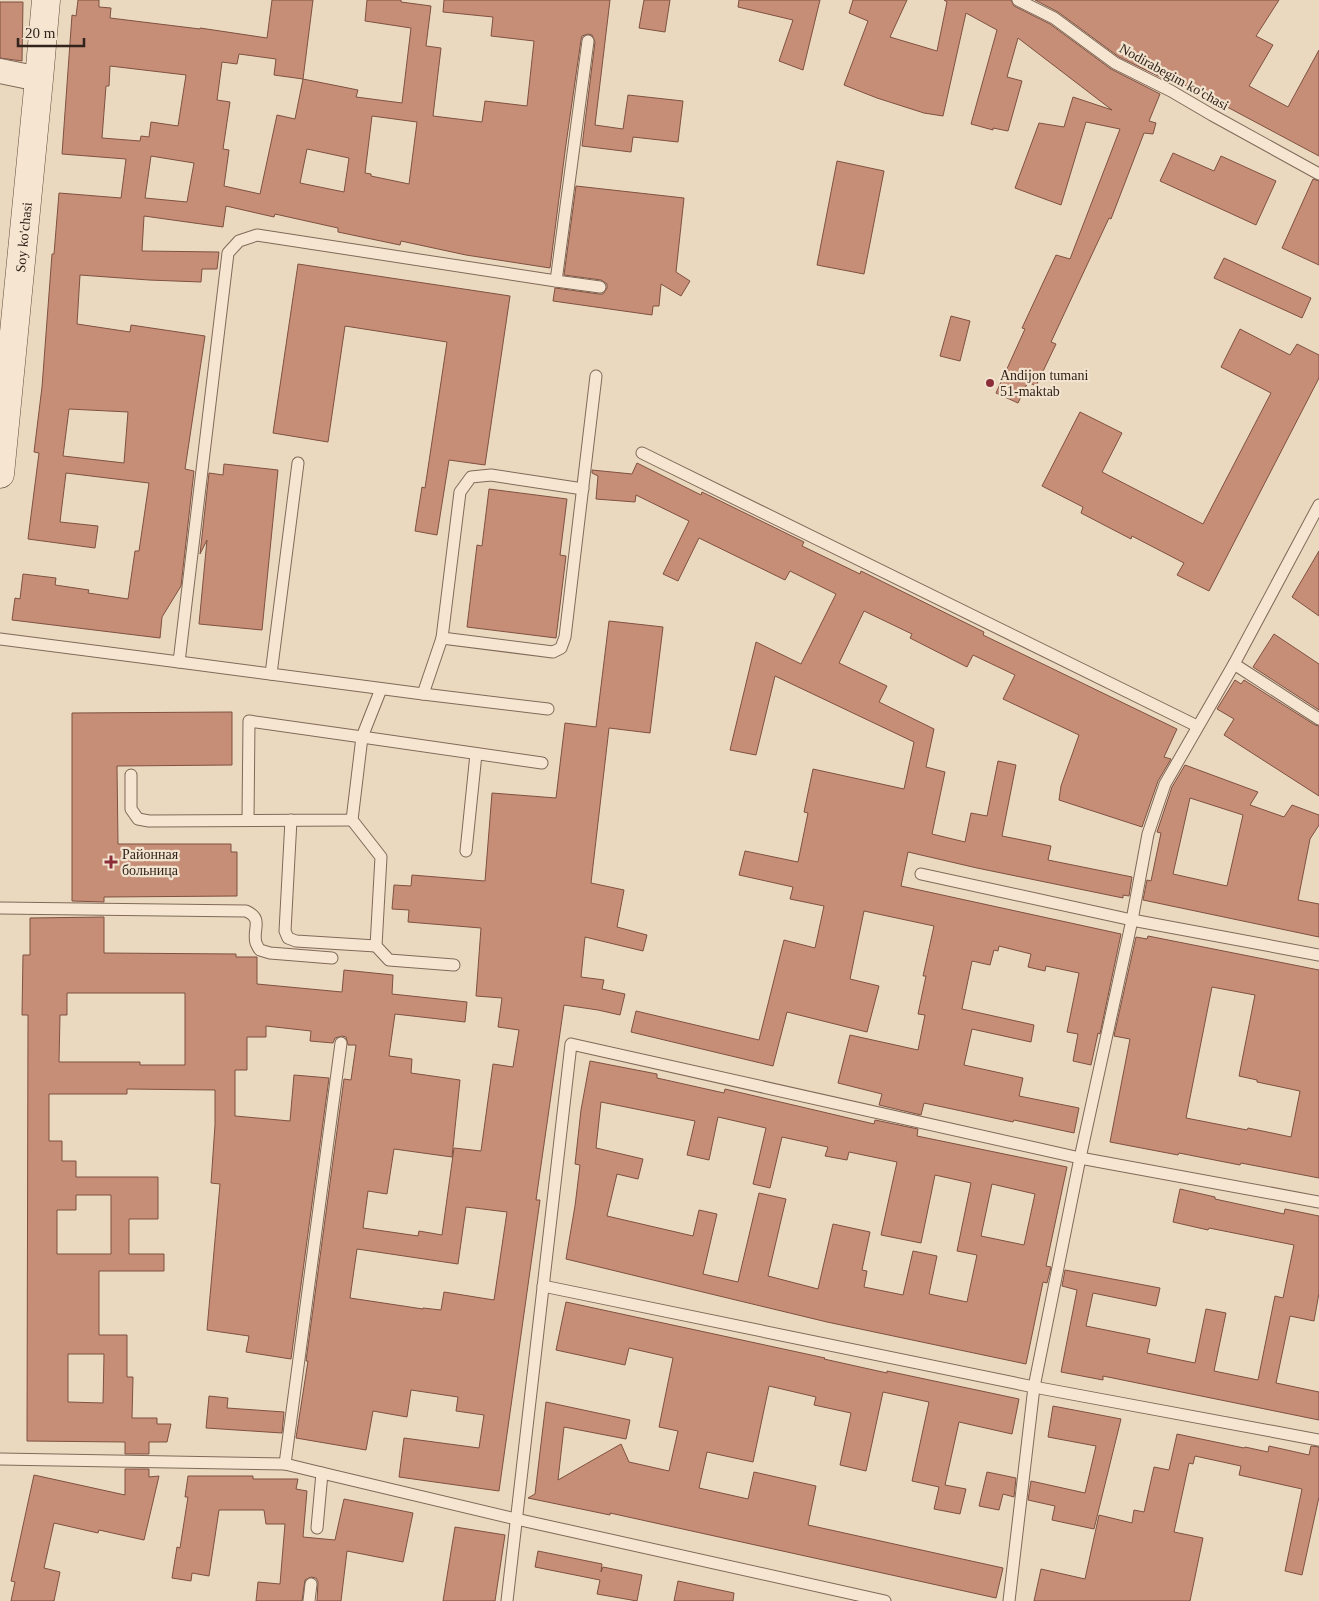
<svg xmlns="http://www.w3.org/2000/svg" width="1319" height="1601" viewBox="0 0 1319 1601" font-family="'Times New Roman',serif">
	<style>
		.building { fill: #c68e77; stroke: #7f5140; fill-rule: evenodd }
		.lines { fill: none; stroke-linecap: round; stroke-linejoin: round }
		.lane-casing { stroke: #816959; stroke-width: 13 }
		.street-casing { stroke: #816959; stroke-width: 26 }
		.secondary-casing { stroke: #634b3c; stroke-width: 29 }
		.lane { stroke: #f6e6d1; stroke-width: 11 }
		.street { stroke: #f6e6d1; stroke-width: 24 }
		.secondary { stroke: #f6e6d1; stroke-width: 28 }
		.poi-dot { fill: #8c2d3a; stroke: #f2e3ce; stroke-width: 2 }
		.labels { text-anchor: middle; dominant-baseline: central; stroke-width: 4.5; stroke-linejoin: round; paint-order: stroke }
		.street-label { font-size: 14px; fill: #32241c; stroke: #f2e3ce }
		.poi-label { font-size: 14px; fill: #32241c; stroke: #f2e3ce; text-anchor: start }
	</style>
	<rect width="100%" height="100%" fill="#ead8bf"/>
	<g class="building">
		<path d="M78 0H99V7L111 8 110 18 200 29V28L267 38 272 0H313L303 79 358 90 356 97 402 103 411 28 365 21 367 0H401V2L431 6 426 46 441 48 433 116 482 122 485 101 527 106 534 41 491 36 493 17 443 12 444 0H610L595 125 623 129 628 95 683 101 678 142 633 137 631 152 582 146 595 42 592 35 588 34 582 36 581 40 566 144 550 268 466 255 401 241 400 245 338 232V228L275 214 274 217 226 206 223 227 144 216 142 251 219 252 217 269H202L201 282 149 280 80 275 77 324 130 332 131 325 205 336 185 469 194 471 181 586 162 617 160 638 12 620 15 598 20 599 23 574 56 578 55 585 89 590 88 593 128 599 135 551H139L149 483 66 473 60 522 98 526 95 548 28 539 39 453 34 452 42 387 52 254H54L59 193 121 198 126 159 62 154 72 15 76 16ZM239 54 276 59 274 75 303 79 295 119 277 115 260 194 224 186 229 150 223 149 230 102 217 100 222 62 237 64ZM110 66 186 75 178 126 151 122 149 137 141 136 140 141 102 138 106 86H109ZM372 116 417 122 409 184 371 176V174L365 173ZM307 149 349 158 344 192 300 183ZM151 156 194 163 187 202 145 198ZM69 409 128 412 124 463 63 456Z"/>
		<path d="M644 0H670L665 32 639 28Z"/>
		<path d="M739 0H820L803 70 779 61 793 20 738 7Z"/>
		<path d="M853 0H907L890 37 937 51 947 2 944 0H1011L1014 6 1050 24 1111 69 1160 94 1149 121 1156 123 1153 134 1144 133 1111 219 1109 218 1051 342 1056 344 1036 386 1028 382 1018 403 996 393 1025 329 1022 328 1056 255 1070 259 1120 129 1086 122 1061 205 1015 188 1039 123 1064 127 1073 97 1112 110 1018 38 1007 77 1022 81 1008 131 993 128V130L971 124 997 30 966 13 943 116 924 113 877 98 844 85 868 21 849 13Z"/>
		<path d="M1035 0H1279L1256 36 1273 45 1249 86 1288 107 1319 50V156L1216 101 1167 76 1166 80 1119 57 1058 12Z"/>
		<path d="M0 2H23L22 61 0 58Z"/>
		<path d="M1173 153 1214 171 1221 156 1276 181 1256 225 1160 181Z"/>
		<path d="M837 161 884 171 864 274 817 265Z"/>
		<path d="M1313 179 1319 181V265L1282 248Z"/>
		<path d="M576 186 684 198 676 272 690 281 681 296 661 284 659 306H653L652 315 553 301 555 288 599 294H603L607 288V284L601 280 564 275Z"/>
		<path d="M1224 258 1311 298 1302 318 1214 278Z"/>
		<path d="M298 264 510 296 485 465 449 460 437 535 415 531 422 487 425 488 447 342 345 326 328 442 273 433Z"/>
		<path d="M951 316 970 321 960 361 940 356Z"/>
		<path d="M1240 329 1290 355 1297 344 1319 355V378L1209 591 1177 575 1184 563 1132 536 1131 539 1081 513 1083 507 1042 486 1080 412 1122 433 1102 472 1203 524 1271 393 1221 367Z"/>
		<path d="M637 463 701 495 702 492 804 542 802 546 860 574 861 571 984 632 983 635 1177 729 1164 757 1171 759 1158 781 1142 827 1059 800 1061 786 1079 735 1003 699 1015 675 973 655 967 667 910 638 912 634 864 611 839 663 887 686 879 702 934 729 926 767 945 772 932 834 965 842 971 813 987 816 998 761 1016 765 1002 836 1051 846 1048 860 1132 877 1129 896 1123 895V898L977 868 908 852 901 886 1121 934 1100 1034 1098 1033 1091 1065 1073 1061 1078 1034 1067 1032 1079 973 1046 966 1045 971 1028 967 1031 954 999 946 998 951 994 950 990 965 972 961 962 1009 1034 1025 1031 1042 972 1029 964 1065 1023 1078 1019 1096 1079 1108 1074 1133 1014 1120 1013 1122 924 1103 921 1115 879 1105 882 1094 838 1083 850 1035 918 1050 925 1015 918 1014 926 976H923L934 926 864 911 850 979 879 986 867 1032 787 1012 773 1066 631 1032 636 1011 759 1040 784 940 815 948 824 906 790 899 793 887 739 875 745 851 798 862 808 813 804 812 813 769 904 789 914 742 775 676 756 755 730 750 756 642 801 664 836 594 790 571 785 580 699 538 678 581 663 574 689 521 636 495 635 502 596 499 598 476 592 473V470L632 474Z"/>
		<path d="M224 464 278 470 262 630 199 624 207 540 200 554 209 473 223 475Z"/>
		<path d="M489 489 567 499 560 555 566 556 556 638 467 627 477 545 482 546Z"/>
		<path d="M1319 551V616L1292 597Z"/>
		<path d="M609 621 663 627 650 733 609 728 591 883 624 890 617 927 647 935 643 951 585 937 581 977 604 980 602 989 625 994 620 1015 598 1010 564 1005 537 1193 536 1200H540L499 1491 399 1477 404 1438 479 1448 484 1415 456 1411 458 1397 411 1390 407 1417 373 1411 366 1450 296 1438 308 1361H306L344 1079 351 1080 356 1045H348L346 1037 342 1036 335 1038 333 1043 310 1041 311 1031 266 1026V1037H247V1070H235V1116L290 1121 294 1075 329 1078 291 1359 246 1352 249 1336 207 1330 220 1184 211 1183 215 1125V1090L127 1089V1094H49V1141H62V1161H76V1177H158V1219H129V1254H164V1271H99V1335H127V1377H133L132 1418H157V1424H171L167 1442H149V1454H125V1442L27 1441 28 1015H22L23 955H30V918L104 917V953L236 954V957H257V984L342 992 344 970 393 975 392 994 467 1002 465 1022 395 1014 389 1056 412 1059 411 1073 460 1080 452 1157 394 1149 387 1194 368 1191 363 1228 418 1236 419 1231 442 1235 454 1148 481 1151 493 1064 513 1067 519 1030 498 1027 502 998 476 996 481 928 408 922 409 910 392 909 394 885 411 886 412 875 485 881 492 793 556 798 565 723 596 727ZM67 993H185V1065H140V1062H59L60 1015H67ZM76 1195H111V1254H57V1210H76ZM466 1207 507 1212 494 1300 444 1292 441 1310 423 1308V1309L350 1298 357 1249 458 1264ZM68 1354H104L103 1403 68 1402Z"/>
		<path d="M1274 634 1319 664V710L1253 667Z"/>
		<path d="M1235 680 1241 684 1244 680 1315 725 1319 726V796L1224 735 1234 719 1217 709Z"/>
		<path d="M232 712V765L117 766 118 844H231V852H237V896L104 897V902L72 901V713Z"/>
		<path d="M1185 765 1258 792 1250 805 1284 817 1292 805 1319 815V825L1310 839 1298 900 1319 904V937L1143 900 1147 880 1151 881 1161 833 1157 832 1172 787ZM1190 798 1243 815 1227 886 1173 874Z"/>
		<path d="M1148 936 1319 970V1178L1241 1163 1240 1165 1179 1153 1178 1155 1110 1142 1130 1039 1114 1036 1136 937 1147 939ZM1212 987 1255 995 1239 1076 1257 1080V1082L1300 1091 1291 1137 1248 1128 1247 1130 1186 1118Z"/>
		<path d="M590 1061 657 1074V1078L724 1093 725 1089 874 1124 875 1120 918 1129 917 1136 1067 1167 1046 1266 1051 1267 1047 1283 1043 1282 1026 1364 827 1322 566 1259 575 1206 580 1165 575 1164 581 1110ZM601 1102 695 1121 687 1155 709 1160 718 1117 766 1128 753 1184 770 1188 782 1137 828 1147 825 1156 847 1160 849 1152 897 1162 881 1235 921 1243 935 1175 971 1183 957 1251 977 1255 967 1302 929 1294 937 1256 913 1251 903 1295 864 1287 867 1271 862 1270 870 1232 833 1224 818 1289 768 1276 786 1199 759 1193 738 1282 703 1274 717 1214 699 1210 693 1236 607 1216 617 1174 638 1179 643 1159 596 1148ZM992 1184 1035 1194 1024 1245 981 1236Z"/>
		<path d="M1180 1189 1215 1197V1199L1284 1214 1285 1209 1319 1216V1293L1314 1321 1290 1316 1276 1383 1319 1392V1420L1103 1376V1380L1061 1372 1077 1290 1062 1286 1065 1270 1160 1288 1156 1306 1093 1293 1086 1326 1150 1339 1147 1353 1195 1363 1206 1309 1226 1313 1214 1371 1258 1380 1275 1296 1283 1298 1294 1245 1209 1228 1208 1230 1173 1222Z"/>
		<path d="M566 1302 825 1358 824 1359 887 1373V1371L1019 1399 1012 1434 959 1422 945 1485 966 1489 960 1514 934 1509 939 1487 912 1481 929 1402 883 1392 866 1471 840 1465 851 1413 814 1405 816 1397 769 1386 753 1462 707 1452 699 1488 748 1499 754 1472 816 1486 808 1525 1003 1568 996 1598 610 1513V1515L528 1498 535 1494 546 1402 630 1420 626 1439 564 1427 558 1480 621 1444 629 1462 669 1471 678 1431 659 1427 673 1358 629 1348 625 1365 556 1350Z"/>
		<path d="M209 1396 228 1398 227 1408 284 1412 282 1433 206 1428Z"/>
		<path d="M1053 1406 1121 1419 1094 1529 1052 1520 1055 1506 1028 1500 1031 1481 1085 1493 1096 1446 1048 1437Z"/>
		<path d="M1177 1434 1244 1448 1245 1447 1268 1452 1269 1446 1309 1455 1311 1446 1319 1447V1497L1302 1575 1285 1571 1302 1489 1239 1475 1241 1466 1195 1456 1193 1464 1189 1463 1174 1532 1203 1538 1190 1601H1034L1041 1569 1085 1579 1099 1515 1132 1523 1134 1510 1144 1512 1154 1467 1169 1470Z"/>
		<path d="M125 1469H149V1477L159 1476 144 1540 99 1530 98 1533 54 1523 44 1568 60 1572 54 1601H11L15 1582 11 1581 34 1475 125 1495Z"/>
		<path d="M987 1472 1016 1478 1014 1497 1003 1494 999 1510 979 1506Z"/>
		<path d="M188 1476H253V1479H298L296 1489 307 1491 303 1537 335 1540 344 1499 413 1513 403 1562 347 1551 341 1601H317L318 1582 316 1578 311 1577 305 1580 302 1601H256L258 1582 280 1584 285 1524H266L264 1510H219L209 1576 192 1573 191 1581 172 1578 177 1547 180 1548 188 1497H185Z"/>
		<path d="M455 1527 505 1535 495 1601H443Z"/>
		<path d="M538 1551 602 1564 601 1572 603 1567 642 1575 637 1601 597 1594 600 1580 535 1567Z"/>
		<path d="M678 1581 734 1593 733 1601H674Z"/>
	</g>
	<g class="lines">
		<defs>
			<g id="lane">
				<path d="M1018 0 1054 18 1115 63 1171 91 1212 115 1319 174"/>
				<path d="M556 281 600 287"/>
				<path d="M642 453 1197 726"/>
				<path d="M1319 505 1234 664 1319 719"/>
				<path d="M442 638 553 652 561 648 565 637 596 376"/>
				<path d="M0 639 179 662 228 253 239 241 257 235 556 281 588 41"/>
				<path d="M179 662 423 694 442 638 460 492 471 477 491 475 583 489"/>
				<path d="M271 674 298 463"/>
				<path d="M381 689 362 737 542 763"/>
				<path d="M423 694 548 709"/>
				<path d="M131 775V809L138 819 149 821 352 820 362 737 249 721 248 820"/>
				<path d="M291 820 285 931 288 938 296 941 376 946 381 857 352 820"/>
				<path d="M466 851 476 754"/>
				<path d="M921 874 1132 920 1319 955"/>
				<path d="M0 908 246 911C264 919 252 929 256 943 257 945 258 948 260 950L270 953 332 958"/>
				<path d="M376 946 389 960 454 965"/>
				<path d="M543 1286 1034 1387 1319 1440"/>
				<path d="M0 1459 285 1464 322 1473 317 1528"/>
				<path d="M285 1464 341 1043"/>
				<path d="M322 1473 516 1519 885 1601"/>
				<path d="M309 1601 311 1584"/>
				<path d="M507 1601 571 1044 1080 1158 1319 1202"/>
				<path d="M1009 1601 1034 1387 1080 1158 1132 920 1148 834 1165 784 1234 664"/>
			</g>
			<path id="street" d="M0 71 39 79"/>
			<g id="secondary">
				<path id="s1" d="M0 474 39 79 46 0"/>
			</g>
		</defs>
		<use href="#lane" class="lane-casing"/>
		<use href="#street" class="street-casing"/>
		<use href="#secondary" class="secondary-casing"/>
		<use href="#lane" class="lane"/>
		<use href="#street" class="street"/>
		<use href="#secondary" class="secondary"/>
	</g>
	<g class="poi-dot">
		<circle cx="990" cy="383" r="5"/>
		<path d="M108.5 854.5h5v5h5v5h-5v5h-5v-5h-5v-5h5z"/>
	</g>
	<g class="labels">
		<g class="street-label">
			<text transform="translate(1174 77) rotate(29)">Nodirabegim ko'chasi</text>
			<text stroke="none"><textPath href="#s1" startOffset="238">Soy ko'chasi</textPath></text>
		</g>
		<g class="poi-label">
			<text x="1000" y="375">Andijon tumani<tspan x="1000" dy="16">51-maktab</tspan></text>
			<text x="122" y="854">Районная<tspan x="122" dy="16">больница</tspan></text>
		</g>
	</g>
	<path d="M18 38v8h66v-8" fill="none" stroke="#32241c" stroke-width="2.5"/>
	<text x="25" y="38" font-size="15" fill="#32241c" stroke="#f2e3ce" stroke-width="4" paint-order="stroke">20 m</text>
</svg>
